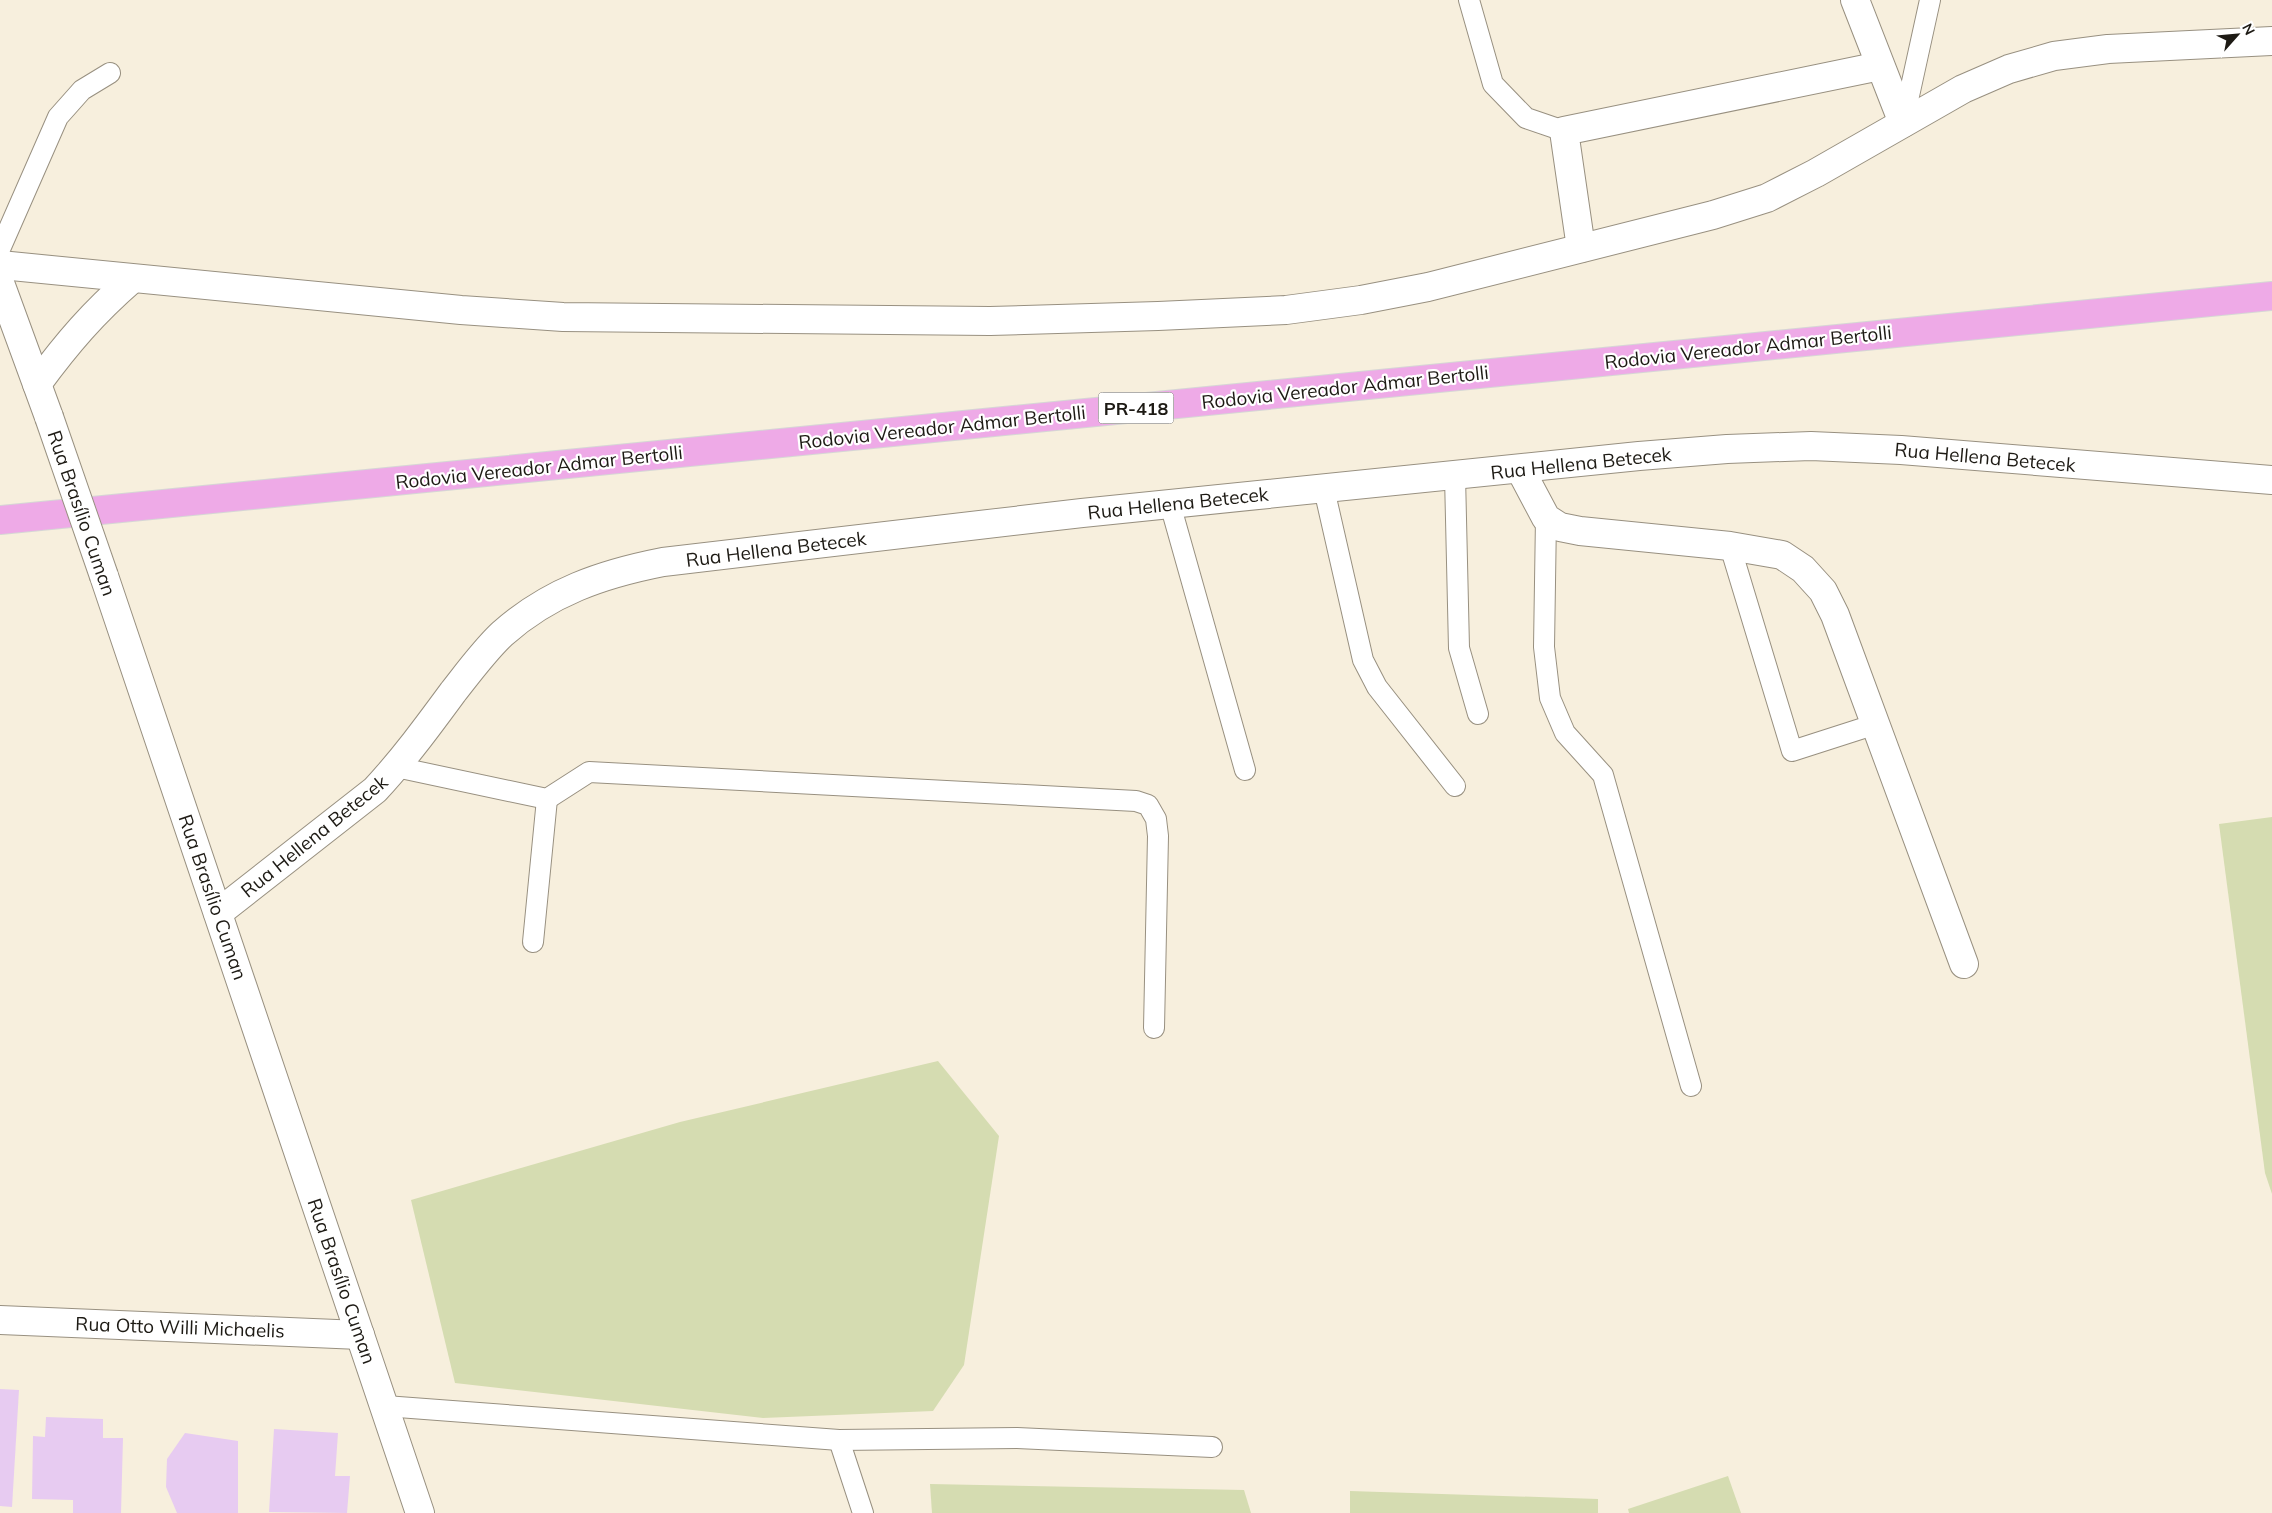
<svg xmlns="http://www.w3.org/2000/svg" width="2272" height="1513" viewBox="0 0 2272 1513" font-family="Mulish,sans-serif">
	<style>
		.green { fill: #d5dcb1 }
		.building { fill: #e7cbf1 }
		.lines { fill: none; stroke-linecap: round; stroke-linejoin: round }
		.service-casing { stroke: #989080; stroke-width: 22 }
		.minor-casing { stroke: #989080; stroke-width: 30 }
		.trunk-casing { stroke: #d6d6d5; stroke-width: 30 }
		.service { stroke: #fff; stroke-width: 20 }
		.minor { stroke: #fff; stroke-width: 28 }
		.trunk { stroke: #eeaae7; stroke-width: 28 }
		.minor-bridge-casing { stroke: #989080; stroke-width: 30; stroke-linecap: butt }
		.minor-bridge { stroke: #fff; stroke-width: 28 }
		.labels { text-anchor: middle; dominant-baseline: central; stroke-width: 4.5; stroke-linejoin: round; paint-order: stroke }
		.shield { fill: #fff; stroke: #615f5a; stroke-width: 1 }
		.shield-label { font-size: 18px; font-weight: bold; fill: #1d1a14 }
		.street-label { font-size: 19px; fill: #1d1a14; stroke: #fff }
	</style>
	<rect width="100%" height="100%" fill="#f7efdd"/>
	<g class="green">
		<path d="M2272 817V1194L2265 1173 2219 824Z"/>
		<path d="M938 1061 999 1136 964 1365 933 1411 763 1418 455 1383 411 1200 680 1122Z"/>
		<path d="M1728 1476 1741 1513H1629L1628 1509Z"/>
		<path d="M930 1484 1244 1490 1251 1513H932Z"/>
		<path d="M1350 1491 1598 1499V1513H1350Z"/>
	</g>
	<g class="building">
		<path d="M0 1389 19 1390 12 1507 0 1506Z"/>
		<path d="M46 1417 103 1419V1438H123L121 1513H73V1500L32 1499 33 1436 45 1437Z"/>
		<path d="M274 1429 338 1433 335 1476H350L347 1513 269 1512Z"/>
		<path d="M185 1433 238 1441V1513H177L166 1487 167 1459Z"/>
	</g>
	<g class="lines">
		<defs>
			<g id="service">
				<path d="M1469 0 1493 84 1526 118 1564 131"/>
				<path d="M1903 123 1930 0"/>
				<path d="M0 249 58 117 82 90 110 73"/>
				<path d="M1455 476 1459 648 1478 714"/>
				<path d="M1324 489 1363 660 1377 687 1455 786"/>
				<path d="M1170 504 1245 770"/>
				<path d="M1546 518 1544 647 1550 698 1565 733 1603 775 1691 1086"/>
				<path d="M1730 546 1792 751 1876 724"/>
				<path d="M396 767 547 799 589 772 1136 801 1148 805 1156 819 1158 836 1154 1028"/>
				<path d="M533 942 547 799"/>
				<path d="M385 1406 839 1440 1017 1438 1212 1447"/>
				<path d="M839 1440 863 1513"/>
			</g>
			<g id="minor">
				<path d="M1855 0 1903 123"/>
				<path d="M1581 248 1564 131 1880 66"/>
				<path d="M0 265 461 310 563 317 990 321 1158 316 1286 310 1361 300 1428 287 1713 215 1767 198 1816 173 1963 89 2009 69 2054 56 2108 49 2272 41"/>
				<path d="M0 283 49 417"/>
				<path d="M37 384C68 342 93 313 132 279"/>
				<path d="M1520 469 1546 518 1560 527 1580 531 1730 546 1782 555 1803 569 1823 591 1835 615 1964 964"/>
				<path d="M104 576 420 1513"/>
				<path d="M218 913 375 790C403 760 428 726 453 692 468 673 484 651 502 634 549 592 602 574 663 562L1082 513 1639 456 1727 449 1811 446 1901 450 2272 480"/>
				<path d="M0 1320 360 1335"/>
			</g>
			<path id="trunk" d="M0 520 2272 296"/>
		</defs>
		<use href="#service" class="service-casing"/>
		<use href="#minor" class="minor-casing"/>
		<use href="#trunk" class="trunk-casing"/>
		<use href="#service" class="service"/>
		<use href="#minor" class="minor"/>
		<use href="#trunk" class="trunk"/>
		<defs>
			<path id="minor-bridge" d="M49 417 104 576"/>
		</defs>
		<use href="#minor-bridge" class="minor-bridge-casing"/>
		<use href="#minor-bridge" class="minor-bridge"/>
	</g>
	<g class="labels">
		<rect class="shield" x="1098.5" y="392.5" width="75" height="31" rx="4"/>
		<g class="shield-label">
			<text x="1136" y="408">PR-418</text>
		</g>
		<g class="street-label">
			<text transform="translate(1748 347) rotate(-6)">Rodovia Vereador Admar Bertolli</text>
			<text transform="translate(1345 387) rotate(-6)">Rodovia Vereador Admar Bertolli</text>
			<text transform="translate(942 427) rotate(-6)">Rodovia Vereador Admar Bertolli</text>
			<text transform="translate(1985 457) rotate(5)">Rua Hellena Betecek</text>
			<text transform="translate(1581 463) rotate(-6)">Rua Hellena Betecek</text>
			<text transform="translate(539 467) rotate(-6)">Rodovia Vereador Admar Bertolli</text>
			<text transform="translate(1178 503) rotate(-6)">Rua Hellena Betecek</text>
			<text transform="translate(82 513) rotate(71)">Rua Brasílio Cuman</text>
			<text transform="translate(776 549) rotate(-7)">Rua Hellena Betecek</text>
			<text transform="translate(314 836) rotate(-39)">Rua Hellena Betecek</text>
			<text transform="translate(213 897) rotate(71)">Rua Brasílio Cuman</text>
			<text transform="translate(342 1281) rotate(71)">Rua Brasílio Cuman</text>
			<text transform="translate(180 1327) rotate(2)">Rua Otto Willi Michaelis</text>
		</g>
	</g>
	<g transform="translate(2237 35) rotate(63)" stroke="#ffffff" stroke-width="4" paint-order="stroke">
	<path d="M0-4L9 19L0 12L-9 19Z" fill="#1d1a14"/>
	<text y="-8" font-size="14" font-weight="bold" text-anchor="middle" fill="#1d1a14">N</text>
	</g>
</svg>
